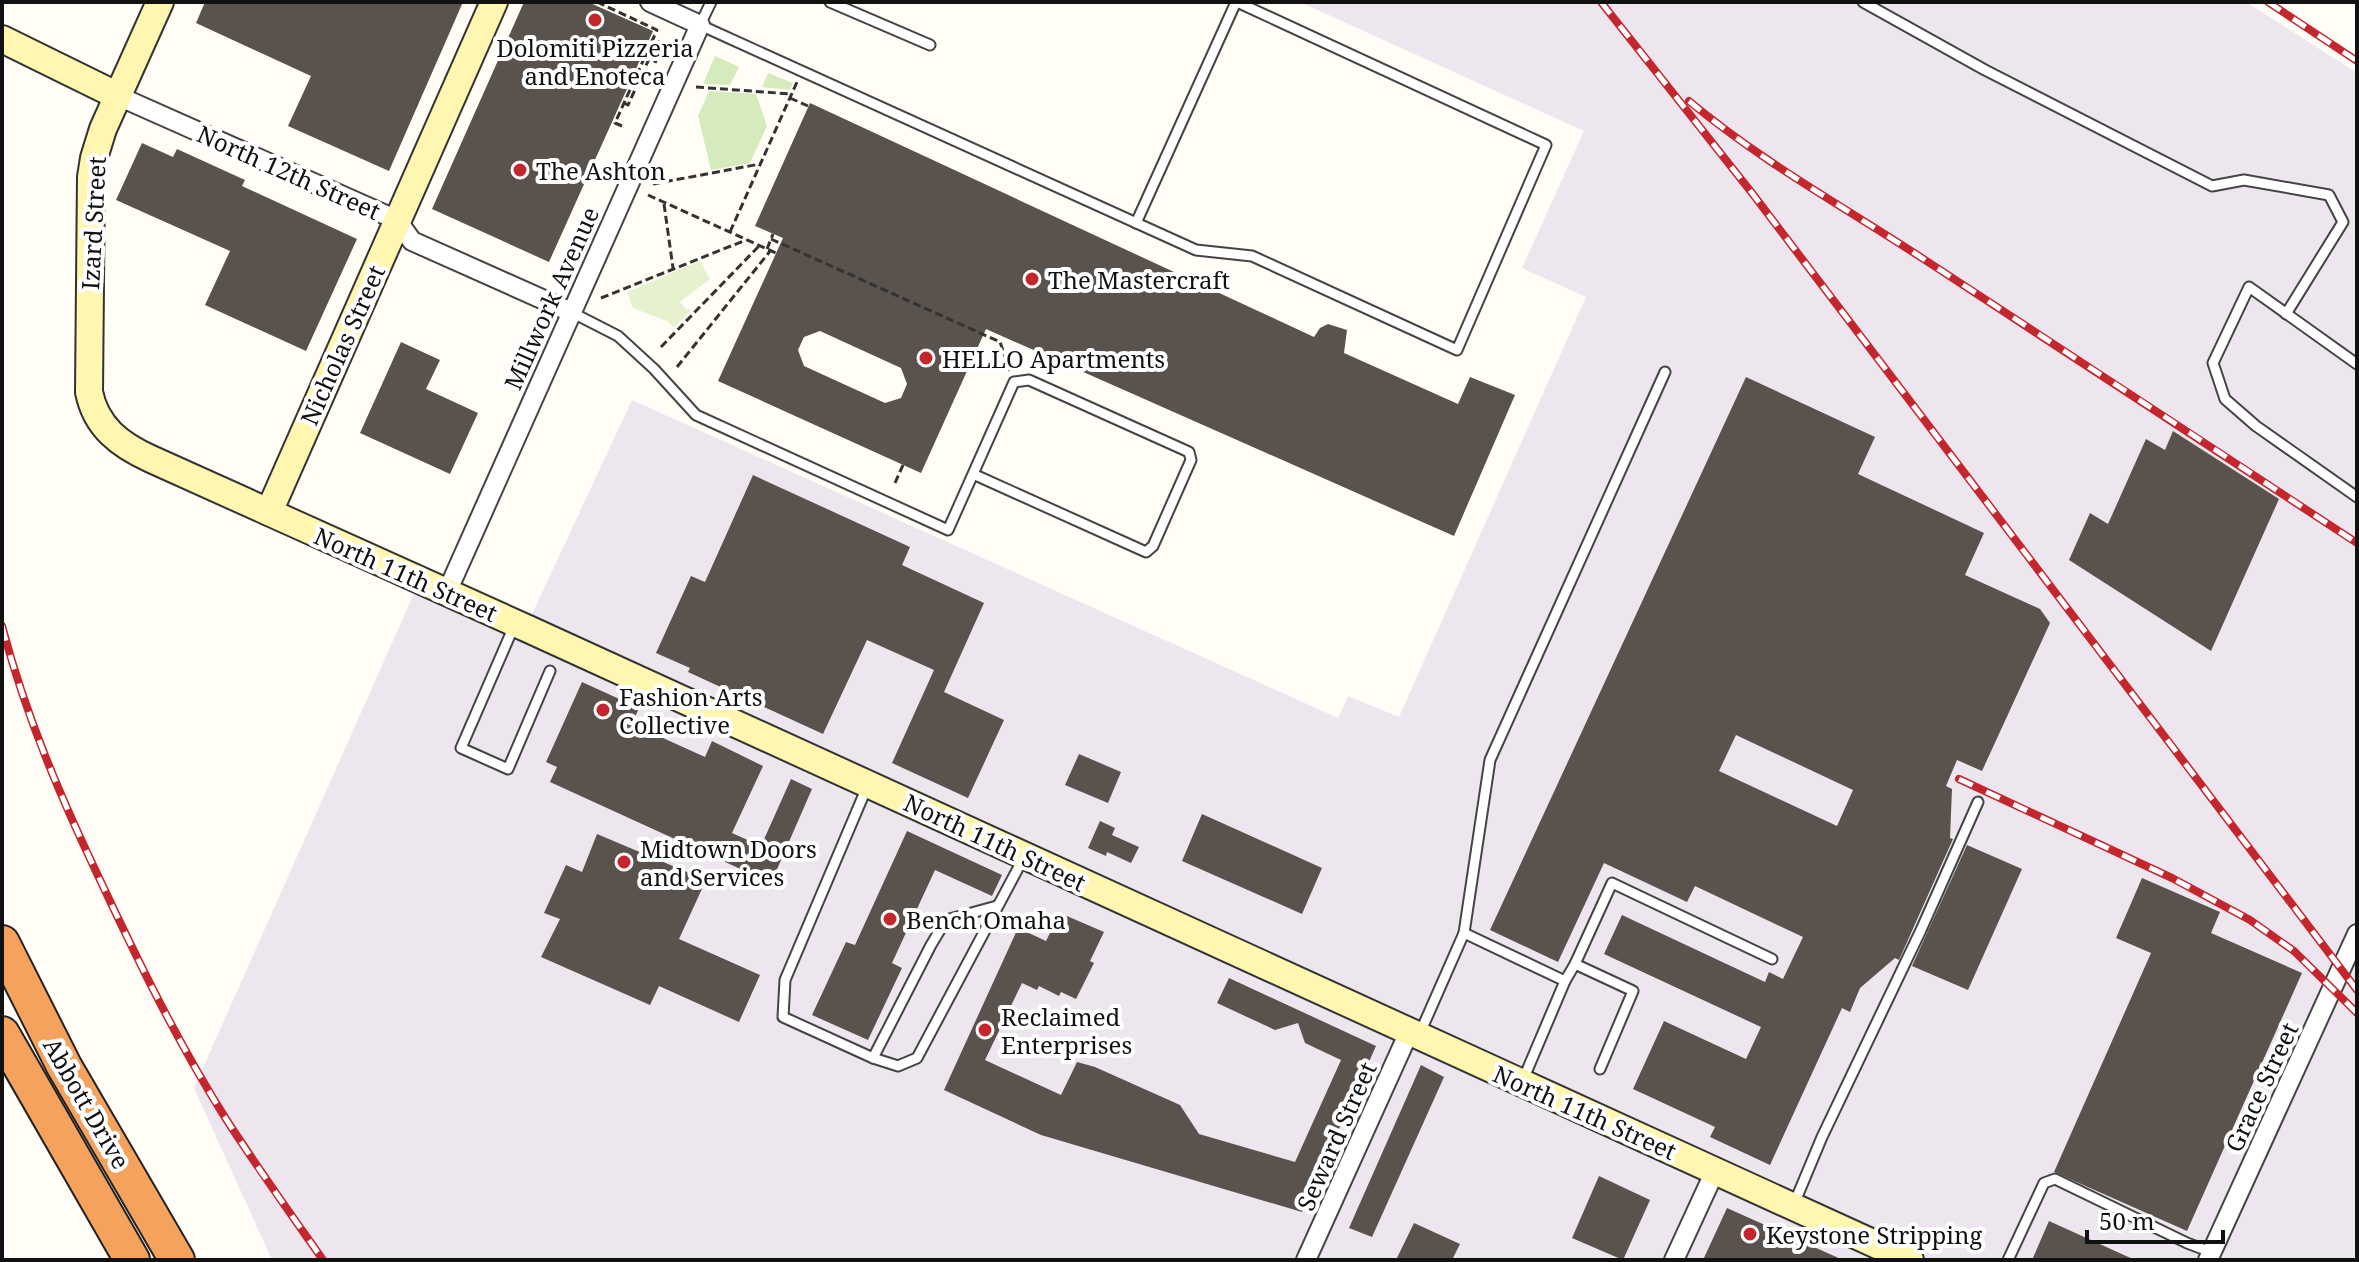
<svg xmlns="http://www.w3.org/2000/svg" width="2359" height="1262" viewBox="0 0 2359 1262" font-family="'Noto Serif',serif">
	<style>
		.industrial { fill: #eee6ef }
		.green { fill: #d5ebbd }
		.pitch { fill: #e6f2cf }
		.building { fill: #5a524d; fill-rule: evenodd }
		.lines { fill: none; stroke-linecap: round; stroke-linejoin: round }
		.lane-casing { stroke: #444; stroke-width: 13 }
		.street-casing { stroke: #444; stroke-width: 22 }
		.secondary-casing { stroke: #333; stroke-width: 30 }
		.highway-casing { stroke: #222; stroke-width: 38 }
		.path { stroke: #333; stroke-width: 3; stroke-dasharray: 8 4; stroke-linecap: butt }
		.lane { stroke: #fff; stroke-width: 9 }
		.street { stroke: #fff; stroke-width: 18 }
		.secondary { stroke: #fff6b0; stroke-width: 26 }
		.highway { stroke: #f5a25d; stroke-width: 34 }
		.rail-casing { stroke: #c4262e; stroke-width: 8 }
		.rail { stroke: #fff; stroke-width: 5; stroke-dasharray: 15; stroke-linecap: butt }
		.poi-dot { fill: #c4262e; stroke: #fff; stroke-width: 3 }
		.labels { text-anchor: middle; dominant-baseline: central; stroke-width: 8; stroke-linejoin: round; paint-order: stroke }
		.poi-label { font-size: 24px; fill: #111; stroke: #fff; text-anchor: start }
		.street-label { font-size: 24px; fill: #111; stroke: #fff }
	</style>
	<rect width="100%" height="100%" fill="#fffdf5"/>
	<path class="industrial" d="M1300 2H2246L2357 73V1260H272L194 1088 420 580 526 627 632 400 1338 718 1348 696 1399 717 1586 297 1522 268 1584 131Z"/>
	<g class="green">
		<path d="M715 56 739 67 730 85 703 84Z"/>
		<path d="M768 73 793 83 790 90 762 87Z"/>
		<path d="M709 91 756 94 767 126 750 163 711 170 698 116Z"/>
	</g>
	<path class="pitch" d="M700 261 710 279 680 302 686 309 691 310 674 328 669 322 633 308 627 292Z"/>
	<g class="building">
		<path d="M205 2H463L389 171 288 126 311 76 196 23Z"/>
		<path d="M524 2H588L653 31 549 262 432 209Z"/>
		<path d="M810 103 1314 337 1320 328 1328 324 1347 330 1344 353 1458 404 1470 377 1515 395 1454 536 986 329 921 473 718 381 783 238 755 226ZM820 331 901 368 907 384 901 398 885 403 804 366 798 350 804 337Z"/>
		<path d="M142 143 173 157 177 149 245 180 242 186 357 239 306 351 205 305 230 251 116 200Z"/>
		<path d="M401 342 440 360 426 389 478 413 450 474 360 433Z"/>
		<path d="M1746 377 1875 437 1858 474 1984 533 1965 575 2040 609 2050 623 1982 771 1957 760 1946 786 1952 789 1950 838 1953 839 1899 960 1895 958 1860 988 1850 1012 1842 1008 1770 1165 1710 1137 1715 1127 1633 1089 1664 1021 1746 1059 1761 1027 1604 954 1622 915 1765 982 1769 972 1783 979 1803 937 1695 886 1687 902 1604 863 1558 962 1490 930ZM1736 735 1853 790 1837 826 1719 771Z"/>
		<path d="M2173 431 2279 499 2211 651 2069 560 2090 513 2108 524 2146 439 2165 450Z"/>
		<path d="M753 475 910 547 902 565 984 603 944 692 1004 720 968 798 892 763 934 670 867 640 823 734 688 672 690 668 656 653 691 576 705 582Z"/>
		<path d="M582 682 639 708 632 724 705 757 712 741 763 766 732 833 761 846 791 779 812 789 771 883 550 782 557 767 546 762Z"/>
		<path d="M1079 754 1121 772 1108 803 1065 785Z"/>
		<path d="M1202 814 1322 868 1302 914 1182 861Z"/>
		<path d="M1100 821 1115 828 1112 835 1139 847 1131 863 1107 852 1106 856 1088 848Z"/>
		<path d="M907 831 1002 875 992 896 935 870 892 963 902 968 868 1040 812 1015 846 942 855 945Z"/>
		<path d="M597 834 706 880 679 939 760 975 739 1022 659 986 650 1005 541 957 560 919 544 913 566 865 582 872Z"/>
		<path d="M1967 845 2022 869 1968 990 1912 966Z"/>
		<path d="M2142 878 2220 912 2211 933 2302 973 2187 1231 2054 1172 2151 953 2116 938Z"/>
		<path d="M1060 913 1104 932 1090 961 1094 963 1076 999 1061 992 1059 996 1039 986 1037 990 1022 983 985 1060 1061 1095 1077 1062 1095 1067 1180 1105 1199 1134 1295 1162 1341 1060 1305 1043 1298 1023 1275 1030 1217 1003 1229 978 1376 1046 1302 1212 1041 1135 944 1090 1018 928 1046 941Z"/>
		<path d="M1421 1065 1444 1077 1372 1237 1349 1228Z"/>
		<path d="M1599 1176 1650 1200 1623 1260 1572 1238Z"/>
		<path d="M1727 1208 1843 1260H1703Z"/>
		<path d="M2049 1221 2135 1260H2032Z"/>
		<path d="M1414 1223 1460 1244 1452 1260H1396Z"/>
	</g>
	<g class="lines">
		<defs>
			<g id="lane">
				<path d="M711 2 700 25 1196 250 1252 256 1457 350 1546 145 1237 2"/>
				<path d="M830 2 930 45"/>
				<path d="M1863 2 1985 70 2212 186 2244 180 2329 195 2343 222 2286 314"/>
				<path d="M1136 223 1236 2"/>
				<path d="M571 312 618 336 654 369 696 415 948 530 1014 382 1029 380 1189 452 1191 460 1153 546 1146 552 973 474"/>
				<path d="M2357 364 2249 287 2213 363 2225 399 2256 426 2357 497"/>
				<path d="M514 626 461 748 508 769 550 671"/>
				<path d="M867 787 785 980 783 1017 873 1058 898 1066 917 1058 1023 859"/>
				<path d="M1464 933 1490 760 1665 372"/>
				<path d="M1575 964 1612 883 1772 959"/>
				<path d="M1565 981 1575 964 1633 991 1600 1069"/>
				<path d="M1420 1033 1464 933 1565 981 1523 1080"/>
				<path d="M873 1058 931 945 946 920 997 906"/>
				<path d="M1794 1204 1822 1137 1921 930 1978 802"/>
				<path d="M2008 1260 2044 1183 2055 1179 2187 1243 2211 1252"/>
			</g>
			<g id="street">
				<path d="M118 96 397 220 412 241 571 312"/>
				<path d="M447 592 700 25 650 2"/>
				<path d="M1306 1260 1409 1032"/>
				<path d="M1674 1260 1715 1171"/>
				<path d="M2208 1260 2357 934"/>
			</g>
			<g id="secondary">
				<path d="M160 2 103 129 94 158 91 177 89 392C96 427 120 445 151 459L526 628 1910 1260"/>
				<path d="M2 39 118 96"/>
				<path d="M269 512 494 2"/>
			</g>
			<g id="highway">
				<path d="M2 943 64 1066 177 1260"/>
				<path d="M2 1034 132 1260"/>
			</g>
		</defs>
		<use href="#lane" class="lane-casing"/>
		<use href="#street" class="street-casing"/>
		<use href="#secondary" class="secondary-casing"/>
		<use href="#highway" class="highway-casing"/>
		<g class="path">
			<path d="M597 2 657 30 615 123 622 126"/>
			<path d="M651 58 659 42 653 39"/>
			<path d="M696 87 791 94"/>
			<path d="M790 98 808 106"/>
			<path d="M624 103 628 105 649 59 657 62"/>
			<path d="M653 184 760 164"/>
			<path d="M648 195 776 253"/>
			<path d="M664 204 673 268"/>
			<path d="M730 232 797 82"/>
			<path d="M771 239 1000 342 1010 371"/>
			<path d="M767 249 773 234"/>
			<path d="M601 298 746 240"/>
			<path d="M661 347 760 245"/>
			<path d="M677 367 771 250"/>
			<path d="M895 483 903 465"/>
		</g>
		<use href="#lane" class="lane"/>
		<use href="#street" class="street"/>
		<use href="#secondary" class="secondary"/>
		<use href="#highway" class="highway"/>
		<defs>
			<g id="rail">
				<path d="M1601 2 1752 193 2357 990"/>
				<path d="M2268 2 2357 61"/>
				<path d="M1689 101C1762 162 1846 208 1925 260 2069 354 2213 448 2357 543"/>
				<path d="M2 626C26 717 61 798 101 882 139 963 178 1043 226 1119 257 1167 290 1213 323 1260"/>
				<path d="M1959 779 2172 878 2250 920 2294 951 2357 1013"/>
			</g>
		</defs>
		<use href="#rail" class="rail-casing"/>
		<use href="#rail" class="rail"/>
	</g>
	<g class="poi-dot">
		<circle cx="595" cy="20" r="8"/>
		<circle cx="520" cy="170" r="8"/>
		<circle cx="1032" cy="279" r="8"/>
		<circle cx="926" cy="358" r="8"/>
		<circle cx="603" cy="710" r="8"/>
		<circle cx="624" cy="862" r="8"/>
		<circle cx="890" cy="919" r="8"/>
		<circle cx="985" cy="1030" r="8"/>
		<circle cx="1750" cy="1234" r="8"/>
	</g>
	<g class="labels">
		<g class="poi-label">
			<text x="595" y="47" text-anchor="middle">Dolomiti Pizzeria<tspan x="595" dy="28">and Enoteca</tspan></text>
			<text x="536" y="170">The Ashton</text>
			<text x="1048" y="279">The Mastercraft</text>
			<text x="942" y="358">HELLO Apartments</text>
			<text x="619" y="696">Fashion Arts<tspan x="619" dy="28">Collective</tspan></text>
			<text x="640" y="848">Midtown Doors<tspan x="640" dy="28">and Services</tspan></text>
			<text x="906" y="919">Bench Omaha</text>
			<text x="1001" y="1016">Reclaimed<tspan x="1001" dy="28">Enterprises</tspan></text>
			<text x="1766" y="1234">Keystone Stripping</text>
		</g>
		<g class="street-label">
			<text transform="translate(289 172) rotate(24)">North 12th Street</text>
			<text transform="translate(93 223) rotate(-87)">Izard Street</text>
			<text transform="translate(551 298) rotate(-66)">Millwork Avenue</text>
			<text transform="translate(342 345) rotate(-66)">Nicholas Street</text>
			<text transform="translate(406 574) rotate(24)">North 11th Street</text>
			<text transform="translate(995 842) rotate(25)">North 11th Street</text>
			<text transform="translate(2261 1087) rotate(-65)">Grace Street</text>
			<text transform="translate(87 1103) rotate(60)">Abbott Drive</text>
			<text transform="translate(1585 1112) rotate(24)">North 11th Street</text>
			<text transform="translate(1336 1136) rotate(-66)">Seward Street</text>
		</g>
	</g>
	<rect width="2359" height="1262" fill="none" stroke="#111111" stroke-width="8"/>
	<path d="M2087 1230v12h136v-12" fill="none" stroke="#111111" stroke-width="4"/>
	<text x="2099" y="1230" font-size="24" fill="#111111" stroke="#ffffff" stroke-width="6" paint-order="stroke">50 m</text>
</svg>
